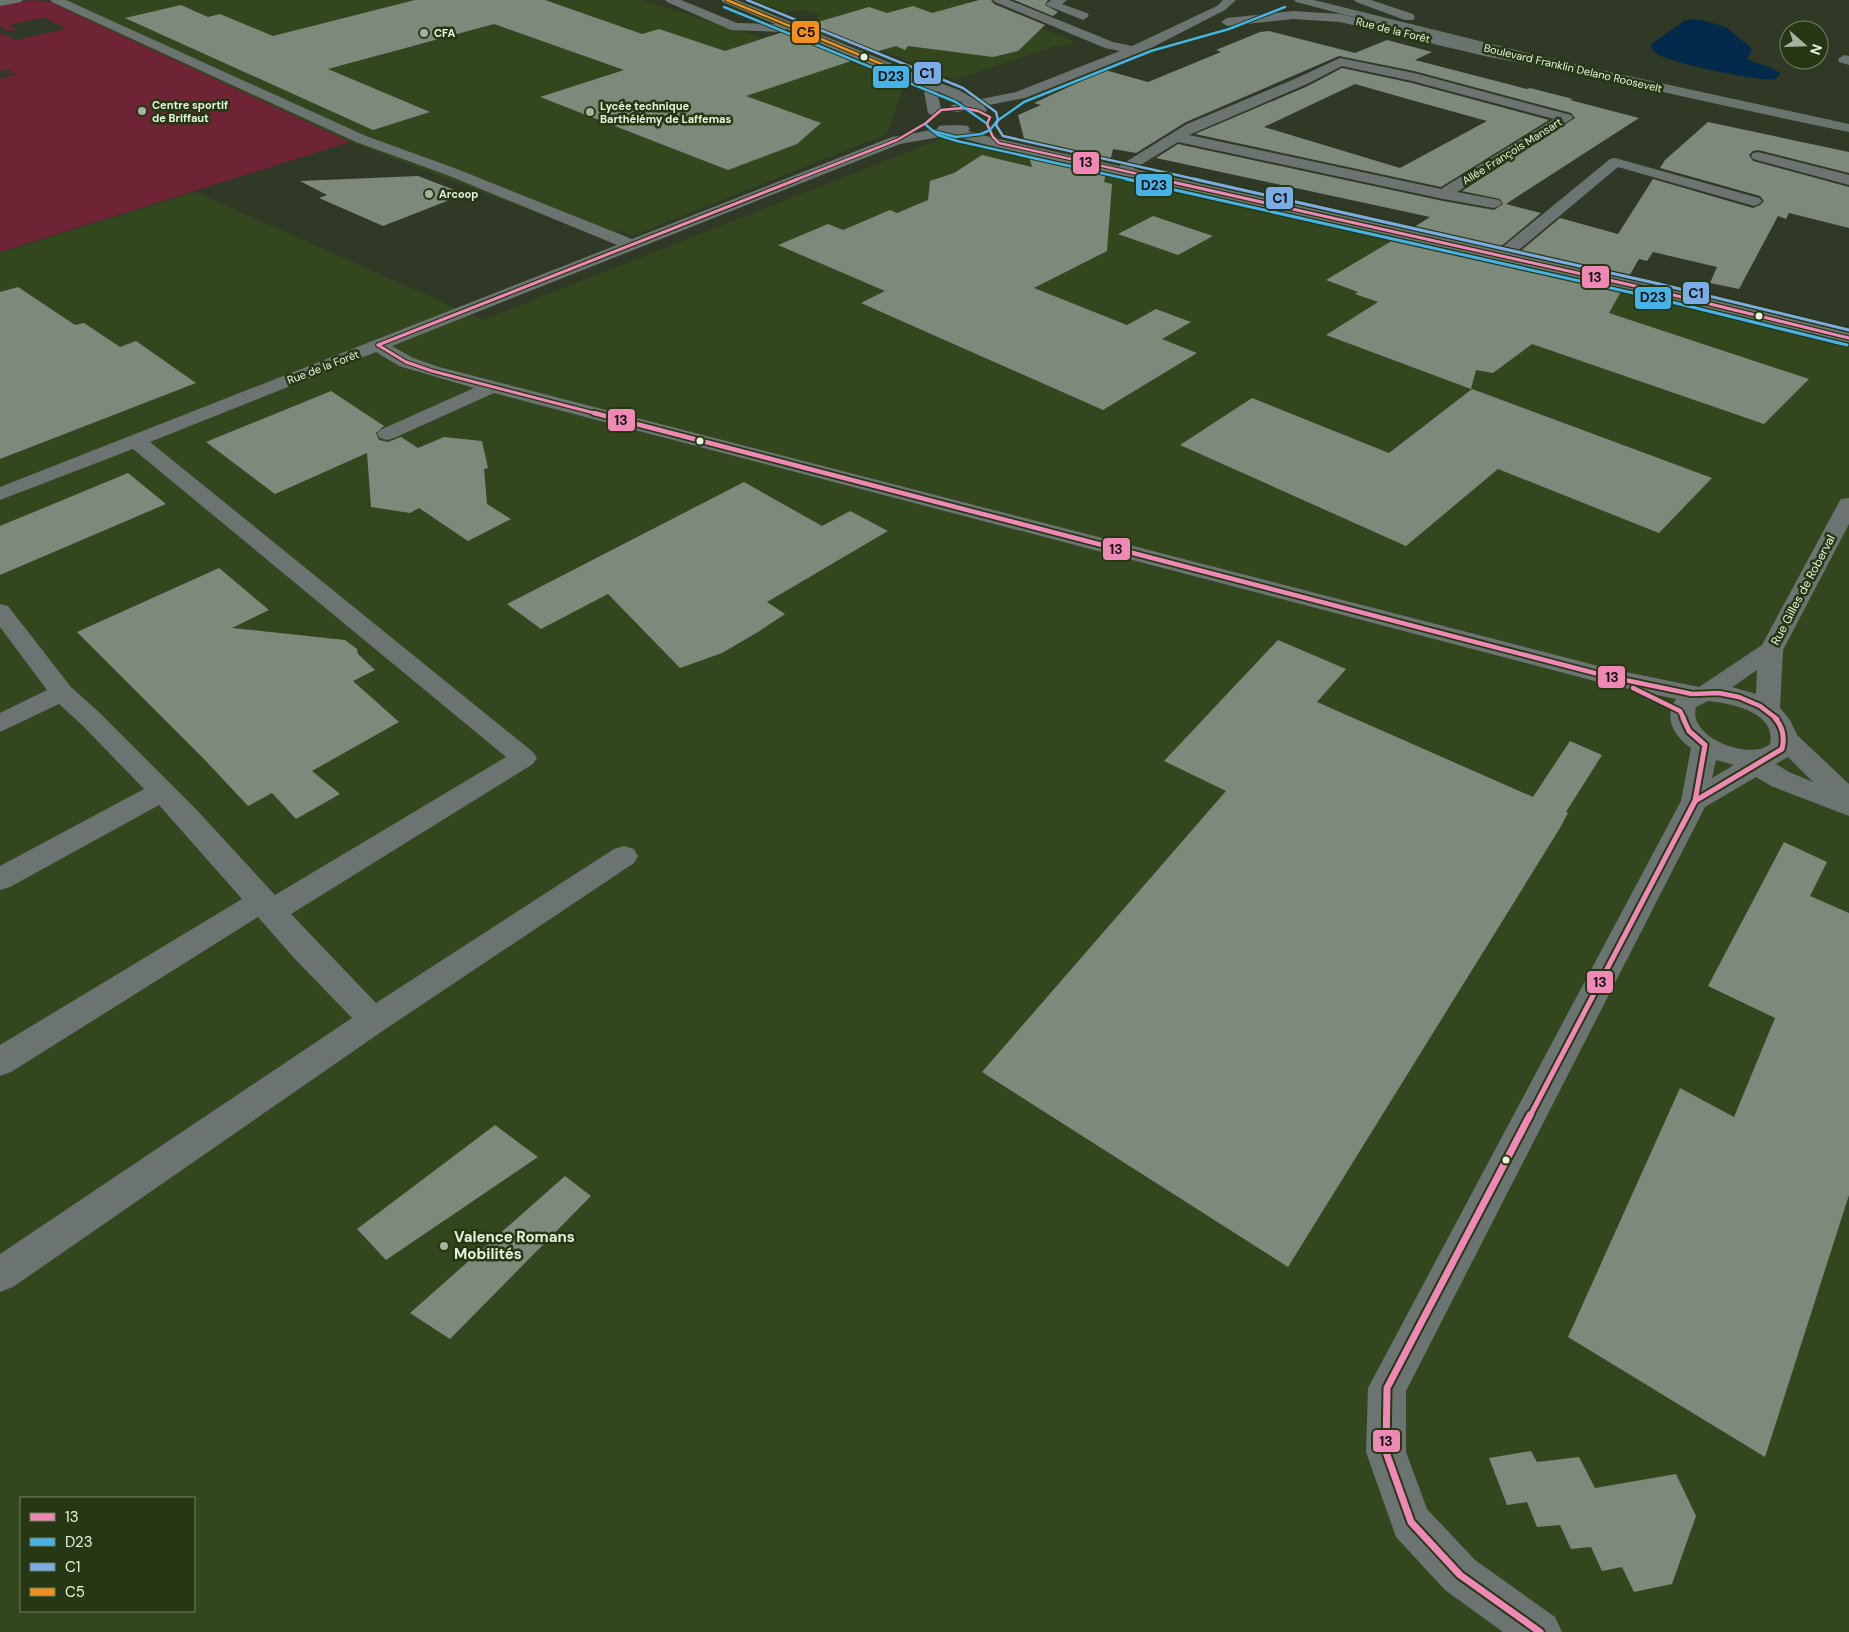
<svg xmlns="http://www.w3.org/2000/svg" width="1849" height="1632" viewBox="0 0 1849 1632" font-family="'DM Sans',sans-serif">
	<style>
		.built { fill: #33471f; fill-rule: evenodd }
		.green { fill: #6e2434 }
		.water { fill: #042a4b }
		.building { fill: #7d897a; fill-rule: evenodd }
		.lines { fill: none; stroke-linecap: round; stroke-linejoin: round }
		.minor { fill: #6c7471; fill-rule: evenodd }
		.major { fill: #69746c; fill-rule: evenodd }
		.bus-1-far4-casing { stroke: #253713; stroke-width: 4.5 }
		.bus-1-far3-casing { stroke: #253713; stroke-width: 5.5 }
		.bus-1-far2-casing { stroke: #253713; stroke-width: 8 }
		.bus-1-far1-casing { stroke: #253713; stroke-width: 9 }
		.bus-1-casing { stroke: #253713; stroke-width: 11 }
		.bus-2-far1-casing { stroke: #253713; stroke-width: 4.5 }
		.bus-2-casing { stroke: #253713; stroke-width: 5.5 }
		.bus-3-far1-casing { stroke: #253713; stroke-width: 4.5 }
		.bus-3-casing { stroke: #253713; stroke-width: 5.5 }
		.bus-4-casing { stroke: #253713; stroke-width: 4.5 }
		.bus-1-far4 { stroke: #f088b6; stroke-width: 2.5 }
		.bus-1-far3 { stroke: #f088b6; stroke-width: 3 }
		.bus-1-far2 { stroke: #f088b6; stroke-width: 4.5 }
		.bus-1-far1 { stroke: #f088b6; stroke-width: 5 }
		.bus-1 { stroke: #f088b6; stroke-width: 7 }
		.bus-2-far1 { stroke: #47b2e6; stroke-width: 2.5 }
		.bus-2 { stroke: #47b2e6; stroke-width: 3 }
		.bus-3-far1 { stroke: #7cace5; stroke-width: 2.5 }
		.bus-3 { stroke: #7cace5; stroke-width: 3 }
		.bus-4 { stroke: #f2901f; stroke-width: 2.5 }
		.poi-dot { fill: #a7b29d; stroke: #253713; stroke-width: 2 }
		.bus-dot { fill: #e7f3de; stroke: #253713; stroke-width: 2 }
		.labels { text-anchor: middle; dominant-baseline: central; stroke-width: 5; stroke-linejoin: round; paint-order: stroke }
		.far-street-label { font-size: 11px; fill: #e7f3de; stroke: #253713 }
		.far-poi-label { font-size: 11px; font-weight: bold; fill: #e7f3de; stroke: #253713; text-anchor: start }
		.street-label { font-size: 12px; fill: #e7f3de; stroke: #253713 }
		.near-poi-label { font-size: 15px; font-weight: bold; fill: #e7f3de; stroke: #253713; text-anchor: start }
		.line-badge { stroke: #253713; stroke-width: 2 }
		.pale-badge-label { font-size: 14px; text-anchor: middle; font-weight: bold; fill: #111 }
	</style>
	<rect width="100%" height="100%" fill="#2f3925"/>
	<g class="built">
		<path d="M59 0H642L763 38 782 33 898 82 903 89 887 134 632 236 619 230 603 238 350 142 50 2Z"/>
		<path d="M754 0H966L1076 42 1064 46H1054L956 80 811 23 820 15 806 10 784 12Z"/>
		<path d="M943 138 1849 345V1632H0V253L195 192 483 320ZM21 1498H194V1611H21Z"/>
	</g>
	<path class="green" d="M31 0 50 2 350 142 0 252V79L17 74 13 72 0 76 11 71 7 69 0 71V34L5 35 15 40 66 29 44 17 9 25 17 30 9 31 0 26V6Z"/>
	<path class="water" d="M1693 19 1706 21 1726 27 1751 48 1752 51 1747 59 1774 69 1780 73C1779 76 1779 77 1775 79 1763 83 1668 62 1657 54 1654 52 1652 48 1650 45L1684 21Z"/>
	<g class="building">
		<path d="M415 0H545L642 34 659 29 725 51 786 31 854 60 746 96 821 123 797 144 728 170 540 97 624 70 494 24 328 69 430 112 373 130 125 18 181 5 208 17 220 14 273 36Z"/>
		<path d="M979 0H991L994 4 1045 25 1018 51 993 57 908 46 905 50 896 46 872 53 804 26 869 7 887 13 913 6 932 13Z"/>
		<path d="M1014 0H1048L1045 5 1058 12 1053 16Z"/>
		<path d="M1269 31 1355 53 1387 40 1432 52 1415 60 1527 89 1530 88 1573 99 1570 100 1639 118 1506 204 1541 213 1499 248 1411 229 1430 217 1156 158 1178 144 1443 201 1494 210 1503 204 1500 199 1462 191 1575 118 1571 113 1414 71 1339 56 1186 122 1136 153 1113 149 1110 162 1025 143 1018 115 1041 105 1034 103 1105 70 1148 82 1221 52 1216 50 1260 32Z"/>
		<path d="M1342 68 1412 83 1549 120 1441 187 1195 134 1308 86ZM1355 84 1404 98 1487 121 1400 168 1264 127Z"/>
		<path d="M1708 122 1849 152V173L1758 150 1753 151 1749 155 1753 161 1849 187V228L1789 213 1786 219 1778 216 1739 289 1710 283 1717 267 1653 252 1647 261 1639 259 1628 278 1518 253 1560 218 1618 234 1653 179 1753 208 1760 205 1764 201 1760 196 1660 168 1665 160Z"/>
		<path d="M982 155 1032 167 1029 156 1106 174 1104 182 1112 184 1107 251 1034 288 1127 325 1156 309 1191 322 1162 339 1197 353 1103 410 861 303 885 291 778 245 828 224 843 230 890 210 897 213 928 200 930 181 954 173Z"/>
		<path d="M418 176 465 194 383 226 319 198 327 195 300 181Z"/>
		<path d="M1153 216 1213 236 1178 255 1118 234Z"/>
		<path d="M1395 239 1622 290 1609 313 1809 379 1764 424 1532 344 1493 373 1476 370 1471 389 1326 335 1378 302 1355 294 1358 292 1326 280Z"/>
		<path d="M18 287 75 325 84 323 120 347 136 341 196 383 0 459V292Z"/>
		<path d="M1472 389 1712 478 1659 533 1498 469 1406 546 1180 445 1252 398 1389 453Z"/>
		<path d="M331 391 384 426 376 433 379 440 388 442 401 437 418 448 444 437 482 441 488 468 484 469 487 504 511 519 468 541 419 508 410 513 371 507 367 453 275 494 206 442Z"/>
		<path d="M128 473 166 504 0 575V526Z"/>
		<path d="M744 482 822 526 850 511 888 531 767 602 785 614 758 632 722 653 680 668 608 594 541 629 507 604Z"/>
		<path d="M219 568 269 610 232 628 345 640 357 649 358 654 375 670 353 681 399 722 312 771 340 794 296 819 272 793 248 806 204 759 77 632Z"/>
		<path d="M1278 640 1346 669 1317 702 1533 797 1570 741 1602 755 1566 812 1568 813 1560 828 1288 1267 982 1072 1226 791 1164 761Z"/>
		<path d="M1784 842 1827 862 1810 896 1849 913V1195L1765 1457 1568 1337 1680 1088 1734 1117 1775 1018 1708 986Z"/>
		<path d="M495 1125 538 1157 386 1260 357 1229Z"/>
		<path d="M565 1176 591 1196 450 1339 410 1313Z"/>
		<path d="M1531 1451 1537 1462 1579 1457 1595 1488 1676 1474 1696 1516 1672 1584 1634 1592 1622 1567 1602 1571 1591 1547 1571 1549 1560 1525 1537 1527 1527 1502 1507 1505 1489 1458Z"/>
	</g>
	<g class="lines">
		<g class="minor">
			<path d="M0 0H23L21 2 0 6Z"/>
			<path d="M50 0H66L366 136 457 169 632 239 892 137 937 129 939 126C943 125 964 125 968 126L970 129 968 131 986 136 1119 166 1187 124 1297 78 1340 58 1414 73 1571 115 1573 118 1457 192 1499 200 1502 203 1499 206 1494 208 1443 199 1178 142 1134 169 1499 250 1610 159 1615 158 1759 198 1762 201 1759 204 1754 206 1618 167 1514 254 1653 285 1849 333V343L1653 295 983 144 951 135 900 144 392 346 413 358 439 367 1606 668 1699 687 1762 645 1838 504 1841 499 1849 498V524L1783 650 1780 708 1790 720 1797 735 1849 784V816L1771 786 1756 777 1705 807 1406 1391V1452L1427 1509 1475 1560 1555 1617 1562 1632H1503L1445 1590 1396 1537 1366 1452 1368 1388 1681 801 1691 748C1674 736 1663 718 1676 699L1606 684 494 393 394 438 387 440 380 438 377 434 380 430 474 388 399 366 376 352 150 442 533 752 537 758 533 764 291 914 376 1003 614 849 624 846 634 849 638 856 634 863 384 1030 13 1287 0 1292V1254L352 1018 294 958 258 917 11 1072 0 1076V1045L242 899 159 805 10 887 0 890V866L144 789 83 726 59 704 0 732V713L47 690 0 627V604L8 606 71 687 101 714 194 807 275 895 506 757 133 449 0 500V487L617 245 447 175 356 142 52 2ZM1342 66 1412 81 1554 119 1441 189 1189 135 1307 84ZM1757 670 1756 694 1732 687 1734 686ZM1708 701C1730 703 1777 712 1770 744 1751 761 1687 738 1696 707ZM1788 757 1813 782 1789 772 1776 764ZM1716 760 1734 765 1712 778Z"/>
			<path d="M665 0H681L737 23 775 24 723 2 721 0H737L929 79 959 90 976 100 1016 92 1120 51 1105 48 995 2 993 0H1009L1113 42 1132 46 1217 6 1223 0H1236L1225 10 1153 47 1025 98 984 106 987 110 985 113H975L971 109 957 112 952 111 950 108 952 105 963 103 937 91 942 113 935 117 928 113 924 91 919 85 786 29 781 32 731 30 667 2Z"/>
			<path d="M1051 0H1067L1062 4 1087 13 1089 16 1083 20 1048 6 1046 4Z"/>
			<path d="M1354 0H1371L1413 14 1415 17 1413 20H1405L1356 2Z"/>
			<path d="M1293 11 1340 14 1489 49 1557 61 1563 65 1557 69 1489 57 1340 22 1293 19 1227 26 1221 22 1227 18Z"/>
			<path d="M1844 55 1849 56V65L1839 62 1838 59Z"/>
			<path d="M1758 152 1849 175V185L1753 159 1751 156 1753 153Z"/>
		</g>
		<path class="major" d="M1294 0H1314L1573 64 1849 124V132C1663 94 1479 50 1296 2Z"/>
		<defs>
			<path id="bus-1-far4" d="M795 180 897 140 926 123 941 110 963 108 978 111 990 117 987 124 993 137 999 143 1165 180"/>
			<g id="bus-1-far3">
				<path d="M1159 179 1653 290 1849 338"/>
				<path d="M378 345 406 362 432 371 598 414"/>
				<path d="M378 345 798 179"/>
			</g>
			<g id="bus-1-far2">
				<path d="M594 413 1606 676 1692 694 1719 693 1739 697 1760 706 1777 719"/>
				<path d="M1633 688 1680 711 1684 719"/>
			</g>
			<g id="bus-1-far1">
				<path d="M1681 828 1695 801 1705 745 1689 731 1683 718"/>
				<path d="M1530 1116 1695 801 1782 749C1785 737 1783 727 1775 718"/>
			</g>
			<path id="bus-1" d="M1530 1115 1387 1388 1386 1452 1411 1522 1460 1575 1540 1632"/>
			<g id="bus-2-far1">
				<path d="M724 7 956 102 986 123"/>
				<path d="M926 125 938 135 957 141 1132 180"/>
				<path d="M933 131 956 137 981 134 990 130 997 121 1024 102 1151 51 1229 29 1285 7"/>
			</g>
			<path id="bus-2" d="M1126 179 1651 297 1847 345"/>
			<path id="bus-3-far1" d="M747 0 963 88 996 112 998 120 996 125 1003 136 1199 180"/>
			<path id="bus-3" d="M1194 179 1655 283 1849 330"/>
			<path id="bus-4" d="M727 0 884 65"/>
		</defs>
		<use href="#bus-1-far4" class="bus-1-far4-casing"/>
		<use href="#bus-1-far3" class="bus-1-far3-casing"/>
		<use href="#bus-1-far2" class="bus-1-far2-casing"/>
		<use href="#bus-1-far1" class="bus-1-far1-casing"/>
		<use href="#bus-1" class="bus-1-casing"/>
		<use href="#bus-2-far1" class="bus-2-far1-casing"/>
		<use href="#bus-2" class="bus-2-casing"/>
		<use href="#bus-3-far1" class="bus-3-far1-casing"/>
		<use href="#bus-3" class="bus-3-casing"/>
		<use href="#bus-4" class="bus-4-casing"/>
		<use href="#bus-1-far4" class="bus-1-far4"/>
		<use href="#bus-1-far3" class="bus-1-far3"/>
		<use href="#bus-1-far2" class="bus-1-far2"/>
		<use href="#bus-1-far1" class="bus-1-far1"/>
		<use href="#bus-1" class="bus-1"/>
		<use href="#bus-2-far1" class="bus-2-far1"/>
		<use href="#bus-2" class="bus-2"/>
		<use href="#bus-3-far1" class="bus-3-far1"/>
		<use href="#bus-3" class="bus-3"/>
		<use href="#bus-4" class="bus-4"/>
	</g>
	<g class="poi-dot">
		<circle cx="424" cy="33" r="5"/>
		<circle cx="142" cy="111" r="5"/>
		<circle cx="590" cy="112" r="5"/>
		<circle cx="429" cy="194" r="5"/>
		<circle cx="444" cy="1246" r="5"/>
	</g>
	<g class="bus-dot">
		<circle cx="864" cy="57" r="4.5"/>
		<circle cx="1759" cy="316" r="4.5"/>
		<circle cx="700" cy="441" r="4.5"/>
		<circle cx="1506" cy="1160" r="4.5"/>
	</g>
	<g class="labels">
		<g class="far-street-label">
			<text transform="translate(1393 30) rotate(14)">Rue de la Forêt</text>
			<text transform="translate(1573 68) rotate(13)">Boulevard Franklin Delano Roosevelt</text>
			<text transform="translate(1512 151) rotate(-32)">Allée François Mansart</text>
			<text transform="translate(323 367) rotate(-21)">Rue de la Forêt</text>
		</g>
		<g class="far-poi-label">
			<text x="434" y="33">CFA</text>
			<text x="152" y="105">Centre sportif<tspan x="152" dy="13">de Briffaut</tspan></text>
			<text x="600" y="106">Lycée technique<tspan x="600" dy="13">Barthélémy de Laffemas</tspan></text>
			<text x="439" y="194">Arcoop</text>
		</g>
		<g class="street-label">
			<text transform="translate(1803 590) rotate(-62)">Rue Gilles de Roberval</text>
		</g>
		<g class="near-poi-label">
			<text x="454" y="1237">Valence Romans<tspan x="454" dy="17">Mobilités</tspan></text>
		</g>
	</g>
	<g class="line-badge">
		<rect x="791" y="20" width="29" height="24" rx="5" fill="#f2901f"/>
		<rect x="913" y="61" width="29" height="24" rx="5" fill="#7cace5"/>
		<rect x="872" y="65" width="38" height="24" rx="5" fill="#47b2e6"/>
		<rect x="1072" y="151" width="28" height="24" rx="5" fill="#f088b6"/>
		<rect x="1135" y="173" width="38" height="24" rx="5" fill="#47b2e6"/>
		<rect x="1265" y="186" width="29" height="24" rx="5" fill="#7cace5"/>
		<rect x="1581" y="265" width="29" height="24" rx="5" fill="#f088b6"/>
		<rect x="1682" y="281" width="28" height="24" rx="5" fill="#7cace5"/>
		<rect x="1634" y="286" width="38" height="24" rx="5" fill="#47b2e6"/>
		<rect x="607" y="408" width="29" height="24" rx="5" fill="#f088b6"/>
		<rect x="1102" y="537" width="29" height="24" rx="5" fill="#f088b6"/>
		<rect x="1597" y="665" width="29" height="24" rx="5" fill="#f088b6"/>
		<rect x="1586" y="970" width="28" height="24" rx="5" fill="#f088b6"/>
		<rect x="1372" y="1429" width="29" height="24" rx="5" fill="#f088b6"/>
	</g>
	<g class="pale-badge-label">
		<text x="806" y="37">C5</text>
		<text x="927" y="78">C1</text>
		<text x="891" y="81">D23</text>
		<text x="1086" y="167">13</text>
		<text x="1154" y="190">D23</text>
		<text x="1280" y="203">C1</text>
		<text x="1595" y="282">13</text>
		<text x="1696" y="298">C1</text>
		<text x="1653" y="302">D23</text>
		<text x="621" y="425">13</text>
		<text x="1116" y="554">13</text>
		<text x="1612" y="682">13</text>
		<text x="1600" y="987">13</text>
		<text x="1386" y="1446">13</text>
	</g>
	<rect x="20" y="1497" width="175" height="115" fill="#253713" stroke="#738264"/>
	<rect x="30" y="1513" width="25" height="8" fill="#f088b6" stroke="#738264"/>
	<text x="65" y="1522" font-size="15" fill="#e7f3de">13</text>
	<rect x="30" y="1538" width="25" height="8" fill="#47b2e6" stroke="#738264"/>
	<text x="65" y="1547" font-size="15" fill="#e7f3de">D23</text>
	<rect x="30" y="1563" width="25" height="8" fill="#7cace5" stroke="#738264"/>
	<text x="65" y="1572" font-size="15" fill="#e7f3de">C1</text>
	<rect x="30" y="1588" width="25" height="8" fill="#f2901f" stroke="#738264"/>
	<text x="65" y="1597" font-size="15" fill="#e7f3de">C5</text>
	<g transform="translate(1804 45) rotate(110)"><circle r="24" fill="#253713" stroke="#738264"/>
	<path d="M0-4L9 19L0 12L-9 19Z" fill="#a7b29d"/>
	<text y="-8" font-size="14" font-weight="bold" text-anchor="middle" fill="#e7f3de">N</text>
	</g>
</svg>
